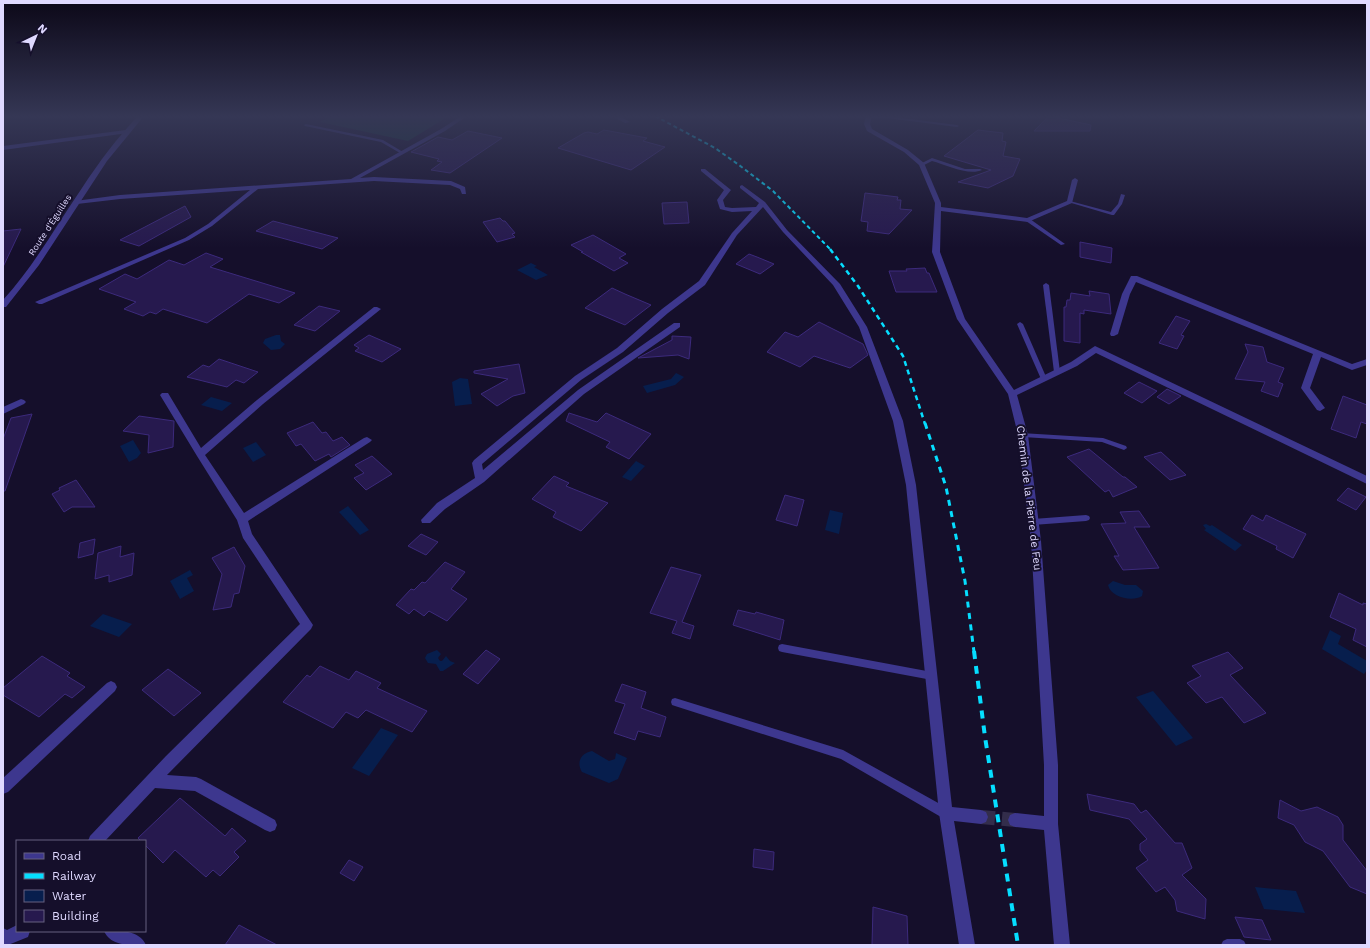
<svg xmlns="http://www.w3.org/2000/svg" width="1370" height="948" viewBox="0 0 1370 948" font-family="'Work Sans',sans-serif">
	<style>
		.green { fill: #113636 }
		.water { fill: #071e4d }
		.building { fill: #26194e; stroke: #3c2a7c }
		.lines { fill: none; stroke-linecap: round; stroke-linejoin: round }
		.minor-tunnel { stroke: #332d4b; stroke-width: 14; stroke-dasharray: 14 7; stroke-linecap: butt }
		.service { fill: #3d378e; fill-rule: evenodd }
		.minor { fill: #3d378e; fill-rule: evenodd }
		.tertiary { fill: #3d378e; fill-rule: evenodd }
		.rail-far3 { stroke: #05deff; stroke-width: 2; stroke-dasharray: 4 3; stroke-linecap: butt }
		.rail-far2 { stroke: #05deff; stroke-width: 2.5; stroke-dasharray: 5 4; stroke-linecap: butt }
		.rail-far1 { stroke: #05deff; stroke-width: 3; stroke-dasharray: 6 5.5; stroke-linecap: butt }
		.rail { stroke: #05deff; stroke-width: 4; stroke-dasharray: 8 7; stroke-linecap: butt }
		.labels { text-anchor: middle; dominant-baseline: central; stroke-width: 4; stroke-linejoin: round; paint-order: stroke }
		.far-street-label { font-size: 9px; fill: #dfd9ff; stroke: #150f2b }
		.street-label { font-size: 11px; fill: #dfd9ff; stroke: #150f2b }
	</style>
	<rect width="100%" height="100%" fill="#150f2b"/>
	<path class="green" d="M332 116H449L408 141 320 122Z"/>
	<g class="water">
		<path d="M531 263 537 266 534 267 548 275 536 280 517 270Z"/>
		<path d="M276 335H280L281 341 285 344 280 349 271 350 263 343 265 339Z"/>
		<path d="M676 373 684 377 675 385 647 393 643 386 671 379Z"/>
		<path d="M460 378 468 379 472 404 455 406 452 382Z"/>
		<path d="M211 397 232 403 222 411 201 405Z"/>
		<path d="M133 440 141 453 137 458 129 462 120 446Z"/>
		<path d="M256 442 266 455 253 462 243 448Z"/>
		<path d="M636 461 645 466 631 481 622 477Z"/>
		<path d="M348 506 369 530 360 535 339 512Z"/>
		<path d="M830 510 843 513 839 534 825 530Z"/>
		<path d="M1206 524 1210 526 1212 525 1242 545 1235 551 1204 530 1206 529 1203 525Z"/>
		<path d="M190 570 193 575 187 578 194 591 180 599 170 581Z"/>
		<path d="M1113 581 1125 585H1136L1143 591 1142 596C1133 602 1111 598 1108 585Z"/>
		<path d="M103 614 132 624 119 637 90 626Z"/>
		<path d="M1330 630 1341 636 1338 644 1367 661V670L1364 674 1322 649Z"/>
		<path d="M437 650 441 654 438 658 440 661H442L446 656 450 661 455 663 443 671H440L436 664 428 663 425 658 427 654Z"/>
		<path d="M1153 691 1193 738 1176 746 1136 697Z"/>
		<path d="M381 728 398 735 369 776 352 768Z"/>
		<path d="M592 751 609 761 615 759 616 753 627 758 618 779 609 783 582 772C576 762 581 753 592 751Z"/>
		<path d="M1255 887 1296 891 1305 913 1264 909Z"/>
	</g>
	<g class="building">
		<path d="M1049 116 1091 125 1090 131H1034Z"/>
		<path d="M604 130 647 138 643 141 665 147 631 170 558 148 584 133 588 132 597 134Z"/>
		<path d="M978 130 1003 133 1002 141 1006 142 1003 156 1020 159 1013 176 988 188 958 182 991 170 944 156Z"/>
		<path d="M468 131 502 138 450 173 431 170 442 162 437 161 439 159 411 152 438 137 452 140Z"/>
		<path d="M865 193 898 197 897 200H901L900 209 912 210 889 234 867 231 868 222 861 221Z"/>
		<path d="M687 202 689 223 664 224 662 203Z"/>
		<path d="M185 206 191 217 139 246 120 240Z"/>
		<path d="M500 218 503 221H505L515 233 512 234 515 237 497 242 483 222Z"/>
		<path d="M273 221 338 238 322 249 256 231Z"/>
		<path d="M21 229 3 267V231Z"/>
		<path d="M593 235 626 254 619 258 628 263 614 271 581 252H583L571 245Z"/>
		<path d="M1080 242 1112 248 1111 263 1080 257Z"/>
		<path d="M206 253 223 259 210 267 295 293 279 303 249 294 207 323 163 309 156 314 150 312 143 316 124 309 136 302 99 289 125 274 137 279 169 260 184 265Z"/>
		<path d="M749 254 757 257 774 264 760 274 736 264Z"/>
		<path d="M925 268 927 273H929L937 292H896L889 271H907L906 269Z"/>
		<path d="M612 288 625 294 651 305 625 325 585 308Z"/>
		<path d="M1089 291 1109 294 1111 314 1084 310V314L1080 313V343L1064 341V307H1066L1067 300H1070L1071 293 1090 296Z"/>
		<path d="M319 306 340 311 315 331 294 325Z"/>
		<path d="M1176 316 1190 321 1181 335 1184 336 1177 349 1159 343Z"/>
		<path d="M819 322 863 344 868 355 850 368 814 356 800 367 767 352 785 332 798 337Z"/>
		<path d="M369 335 401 349 382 362 355 351 359 348 354 345Z"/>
		<path d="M672 336 691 337 689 359 678 355 638 358 672 340Z"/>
		<path d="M1245 344 1263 347 1267 362 1284 368 1278 382 1283 384 1278 397 1261 391 1265 382 1235 379 1248 352Z"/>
		<path d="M219 359 258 372 244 383 236 380 227 387 187 377 203 365 209 367Z"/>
		<path d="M519 364 525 393 513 396 497 406 481 394 508 379 474 373V371Z"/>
		<path d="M1139 382 1157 391 1142 403 1124 393Z"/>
		<path d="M1167 389 1181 396 1169 404 1157 397Z"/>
		<path d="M1343 396 1367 405V424L1361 422 1356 438 1331 429Z"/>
		<path d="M569 413 597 422 606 413 651 434 629 459 606 447 610 442 566 421Z"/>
		<path d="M32 414 5 491H3V439L11 418Z"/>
		<path d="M139 416 174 421 173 447 148 453 149 435 123 431Z"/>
		<path d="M313 422 322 433 326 432 333 441 342 437 350 445 331 457 329 454 315 461 301 444 296 446 287 433Z"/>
		<path d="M1089 449 1123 477H1125L1137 487 1113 497 1109 490 1105 492 1067 457Z"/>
		<path d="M1161 452 1186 475 1170 480 1144 457Z"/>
		<path d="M372 456 392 474 366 490 354 478 364 473 355 465Z"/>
		<path d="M554 476 569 483 566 486 608 503 581 531 553 517 556 512 532 499Z"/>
		<path d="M76 480 95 507H72L64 512 52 494 60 490 59 488Z"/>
		<path d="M1348 488 1366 497 1356 510 1337 500Z"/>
		<path d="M785 495 804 500 797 526 776 520Z"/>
		<path d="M1139 511 1150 527H1134L1159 568 1123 570 1114 556H1119L1101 524 1126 523 1120 512Z"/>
		<path d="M1252 515 1263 521 1266 515 1306 534 1293 558 1276 549 1277 546 1243 529Z"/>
		<path d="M421 534 438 542 426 555 408 546Z"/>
		<path d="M95 539 93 554 78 558 80 543Z"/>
		<path d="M121 546 120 557 134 553 132 575 109 582V575L95 579 98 553Z"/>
		<path d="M234 547 245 566 239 593 234 594 231 607 213 610 222 574 212 558Z"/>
		<path d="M445 562 465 572 451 589 467 599 447 621 429 611 424 616 414 609 409 614 396 605 411 589 414 590 422 582 425 583Z"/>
		<path d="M671 567 701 575 682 622 694 626 690 639 672 633 677 621 650 613Z"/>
		<path d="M1339 593 1363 605V603L1367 604V647L1353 640 1356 629 1330 617Z"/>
		<path d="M738 610 755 614 756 612 784 620 780 640 733 625Z"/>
		<path d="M486 650 500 659 478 684 463 674Z"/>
		<path d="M1228 652 1243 668 1230 675 1266 713 1244 723 1222 697 1206 703 1187 683 1201 676 1192 666Z"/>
		<path d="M42 656 70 673 67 676 85 687 72 698 65 694 39 717 3 695V688Z"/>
		<path d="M320 666 349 680 356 671 381 683 377 688 427 711 412 732 366 710 358 718 346 712 333 728 283 702 307 675 310 677Z"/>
		<path d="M168 669 201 693 174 716 142 690Z"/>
		<path d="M622 684 646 692 641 708 666 717 660 737 638 731 635 740 614 733 625 704 615 701Z"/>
		<path d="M1087 794 1134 804 1141 813 1146 810 1175 843H1182L1192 868 1182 875 1206 899 1205 919 1177 911 1175 900 1165 887 1156 892 1136 868 1148 860 1140 850V844L1147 839 1129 819 1090 810Z"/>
		<path d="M180 798 225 836 232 828 246 841 234 852 239 857 220 876 213 870 206 877 175 850 163 863 145 845V841H141L138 838Z"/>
		<path d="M1280 800 1301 811 1317 807 1338 817 1343 825V840L1367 871V894L1350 887 1323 851 1305 842 1294 825 1278 818Z"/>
		<path d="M754 849 774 852 773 870 753 867Z"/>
		<path d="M349 860 363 867 354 881 340 873Z"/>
		<path d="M873 907 907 916 908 945H872Z"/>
		<path d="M1235 917 1262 920 1271 940 1244 937Z"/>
		<path d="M239 925 277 945H225Z"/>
	</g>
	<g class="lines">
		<path class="minor-tunnel" d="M981 817 1015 820"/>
		<g class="service">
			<path d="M869 116H887L957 125 959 126 957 127 887 118H868V116Z"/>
			<path d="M306 124 383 140 403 152 400 153 381 142 305 126 304 125Z"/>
			<path d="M932 158 965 169H980L982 170C969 176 946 165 932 161L924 165 920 164Z"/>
			<path d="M1121 194 1125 195 1122 204 1114 215H1112L1068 202 1070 201 1111 212 1118 204Z"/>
			<path d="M1026 219H1030L1065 244 1061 245 1026 221Z"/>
			<path d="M1046 283 1049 285 1060 372 1057 374 1054 372 1043 285Z"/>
			<path d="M1020 322 1023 324 1047 379 1046 380H1042L1041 379 1017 324Z"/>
			<path d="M1021 433 1103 438 1126 446 1127 448 1124 450 1102 442 1023 437 1020 435Z"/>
			<path d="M1086 515 1089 516 1090 518 1089 520 1086 521 1033 525 1030 524 1029 522 1030 520 1033 519Z"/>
			<path d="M782 644 932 672 935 673 936 676 935 679 932 680 782 652 779 651 778 648 779 645Z"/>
			<path d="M675 698 843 750 949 809 950 813 949 817 945 818 941 817 841 759 675 706 672 705 671 702 672 699Z"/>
			<path d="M1227 939H1240L1244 941 1246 945H1221L1223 941Z"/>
		</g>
		<g class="minor">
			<path d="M461 116H467L445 131 360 178 374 177 451 181 465 187 466 194H462L460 189 450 185 374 181 258 189 212 226 189 240 42 304H39L35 302 185 238 208 224 250 190 120 199 77 204 74 202 75 201 120 195 351 179 441 129Z"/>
			<path d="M612 116H619L630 122 625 123Z"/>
			<path d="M866 116H872L870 124 872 129 908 150 924 163 941 203V207L1027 218 1067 201 1072 180 1075 178 1078 180 1072 203 1028 222 941 211 940 252 965 319 1014 390 1071 362 1095 346 1367 476V484L1096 353 1077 366 1017 395 1028 435 1041 541 1058 765V824L1070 945H1054L1044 830 1015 827 1010 825 1008 820 1010 815 1015 813 1044 816V765L1031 541 1018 435 1008 394 957 319 932 252 935 203 919 165 904 152 867 131 864 124Z"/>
			<path d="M126 130 129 132 128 133 3 150V146Z"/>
			<path d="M701 169H705L731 190 723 200 725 207 732 208 756 207 759 203 740 188V186L742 185 765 202 787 230 840 284 867 327 903 421 916 485 952 807 981 810 986 812 988 817 986 822 981 824 954 821 975 945H959L939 813 906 485 893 421 859 327 833 285 783 232 763 207 737 235 705 285 668 313 623 352 581 380 482 464 483 470 578 390 674 323H680V327L584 394 484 482 445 509 430 523H422L421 520 437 503 475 478 472 463 474 460 575 376 617 348 662 309 699 281 732 233 752 211 732 212 720 209 717 200 724 190 701 171Z"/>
			<path d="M1131 276H1137L1352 364 1367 359V365L1352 370 1321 357 1310 388 1325 408 1320 411 1317 410 1301 388 1313 354 1136 282 1130 294 1118 334 1114 336H1111L1110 334 1122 294Z"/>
			<path d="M374 307H377L381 309 263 404 205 455 244 513 364 438 367 437 372 440 370 442 248 521 252 534 313 625 311 629 167 775 196 777 201 779 275 820 277 825 275 830 270 832 265 830 195 791 155 788 105 841H88L90 836 166 756 300 624 243 538 237 520 197 456 160 395 162 393H168L201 448 257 400Z"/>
			<path d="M21 399 24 400 26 402 24 404 3 414V407Z"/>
			<path d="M111 681 115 683 117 687 115 691 8 792 3 794V778L107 683Z"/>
			<path d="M17 925V931H30L28 937 8 945H3V928L7 930Z"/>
			<path d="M104 931C119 931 139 929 146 945 131 945 111 947 104 931Z"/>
		</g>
		<path class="tertiary" d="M138 116H144L107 161 39 265 6 307H3V300C34 266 56 226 82 188 99 162 117 138 138 116Z"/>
		<path class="rail-far3" d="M655 116 715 148 739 165 773 191 831 250"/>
		<path class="rail-far2" d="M830 249 858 286 903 356 925 424"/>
		<path class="rail-far1" d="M925 423 946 487 965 581 974 652"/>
		<path class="rail" d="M974 651 985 737 1018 945"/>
	</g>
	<linearGradient id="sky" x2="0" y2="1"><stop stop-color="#0c0818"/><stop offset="0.47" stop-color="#353755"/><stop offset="1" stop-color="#353755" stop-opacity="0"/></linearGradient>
	<rect width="1370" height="248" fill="url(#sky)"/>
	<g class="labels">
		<g class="far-street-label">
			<text transform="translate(50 225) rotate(-57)">Route d'Éguilles</text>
		</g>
		<g class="street-label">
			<text transform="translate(1029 498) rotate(83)">Chemin de la Pierre de Feu</text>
		</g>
	</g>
	<rect width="1370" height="948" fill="none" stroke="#dfd9ff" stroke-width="8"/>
	<rect x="16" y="840" width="130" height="92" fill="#150f2b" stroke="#666080"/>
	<rect x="24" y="853" width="20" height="6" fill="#3d378e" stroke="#666080"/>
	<text x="52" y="860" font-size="12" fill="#dfd9ff">Road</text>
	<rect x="24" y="873" width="20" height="6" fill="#05deff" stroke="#666080"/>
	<text x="52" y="880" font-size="12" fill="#dfd9ff">Railway</text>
	<rect x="24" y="890" width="20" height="12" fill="#071e4d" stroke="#666080"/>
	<text x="52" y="900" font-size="12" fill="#dfd9ff">Water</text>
	<rect x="24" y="910" width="20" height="12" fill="#26194e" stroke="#666080"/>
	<text x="52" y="920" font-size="12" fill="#dfd9ff">Building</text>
	<g transform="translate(36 36) rotate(43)" stroke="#150f2b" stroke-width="3" paint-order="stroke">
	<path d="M0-3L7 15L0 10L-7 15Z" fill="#dfd9ff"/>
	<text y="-6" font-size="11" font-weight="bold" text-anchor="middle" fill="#dfd9ff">N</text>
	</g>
</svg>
